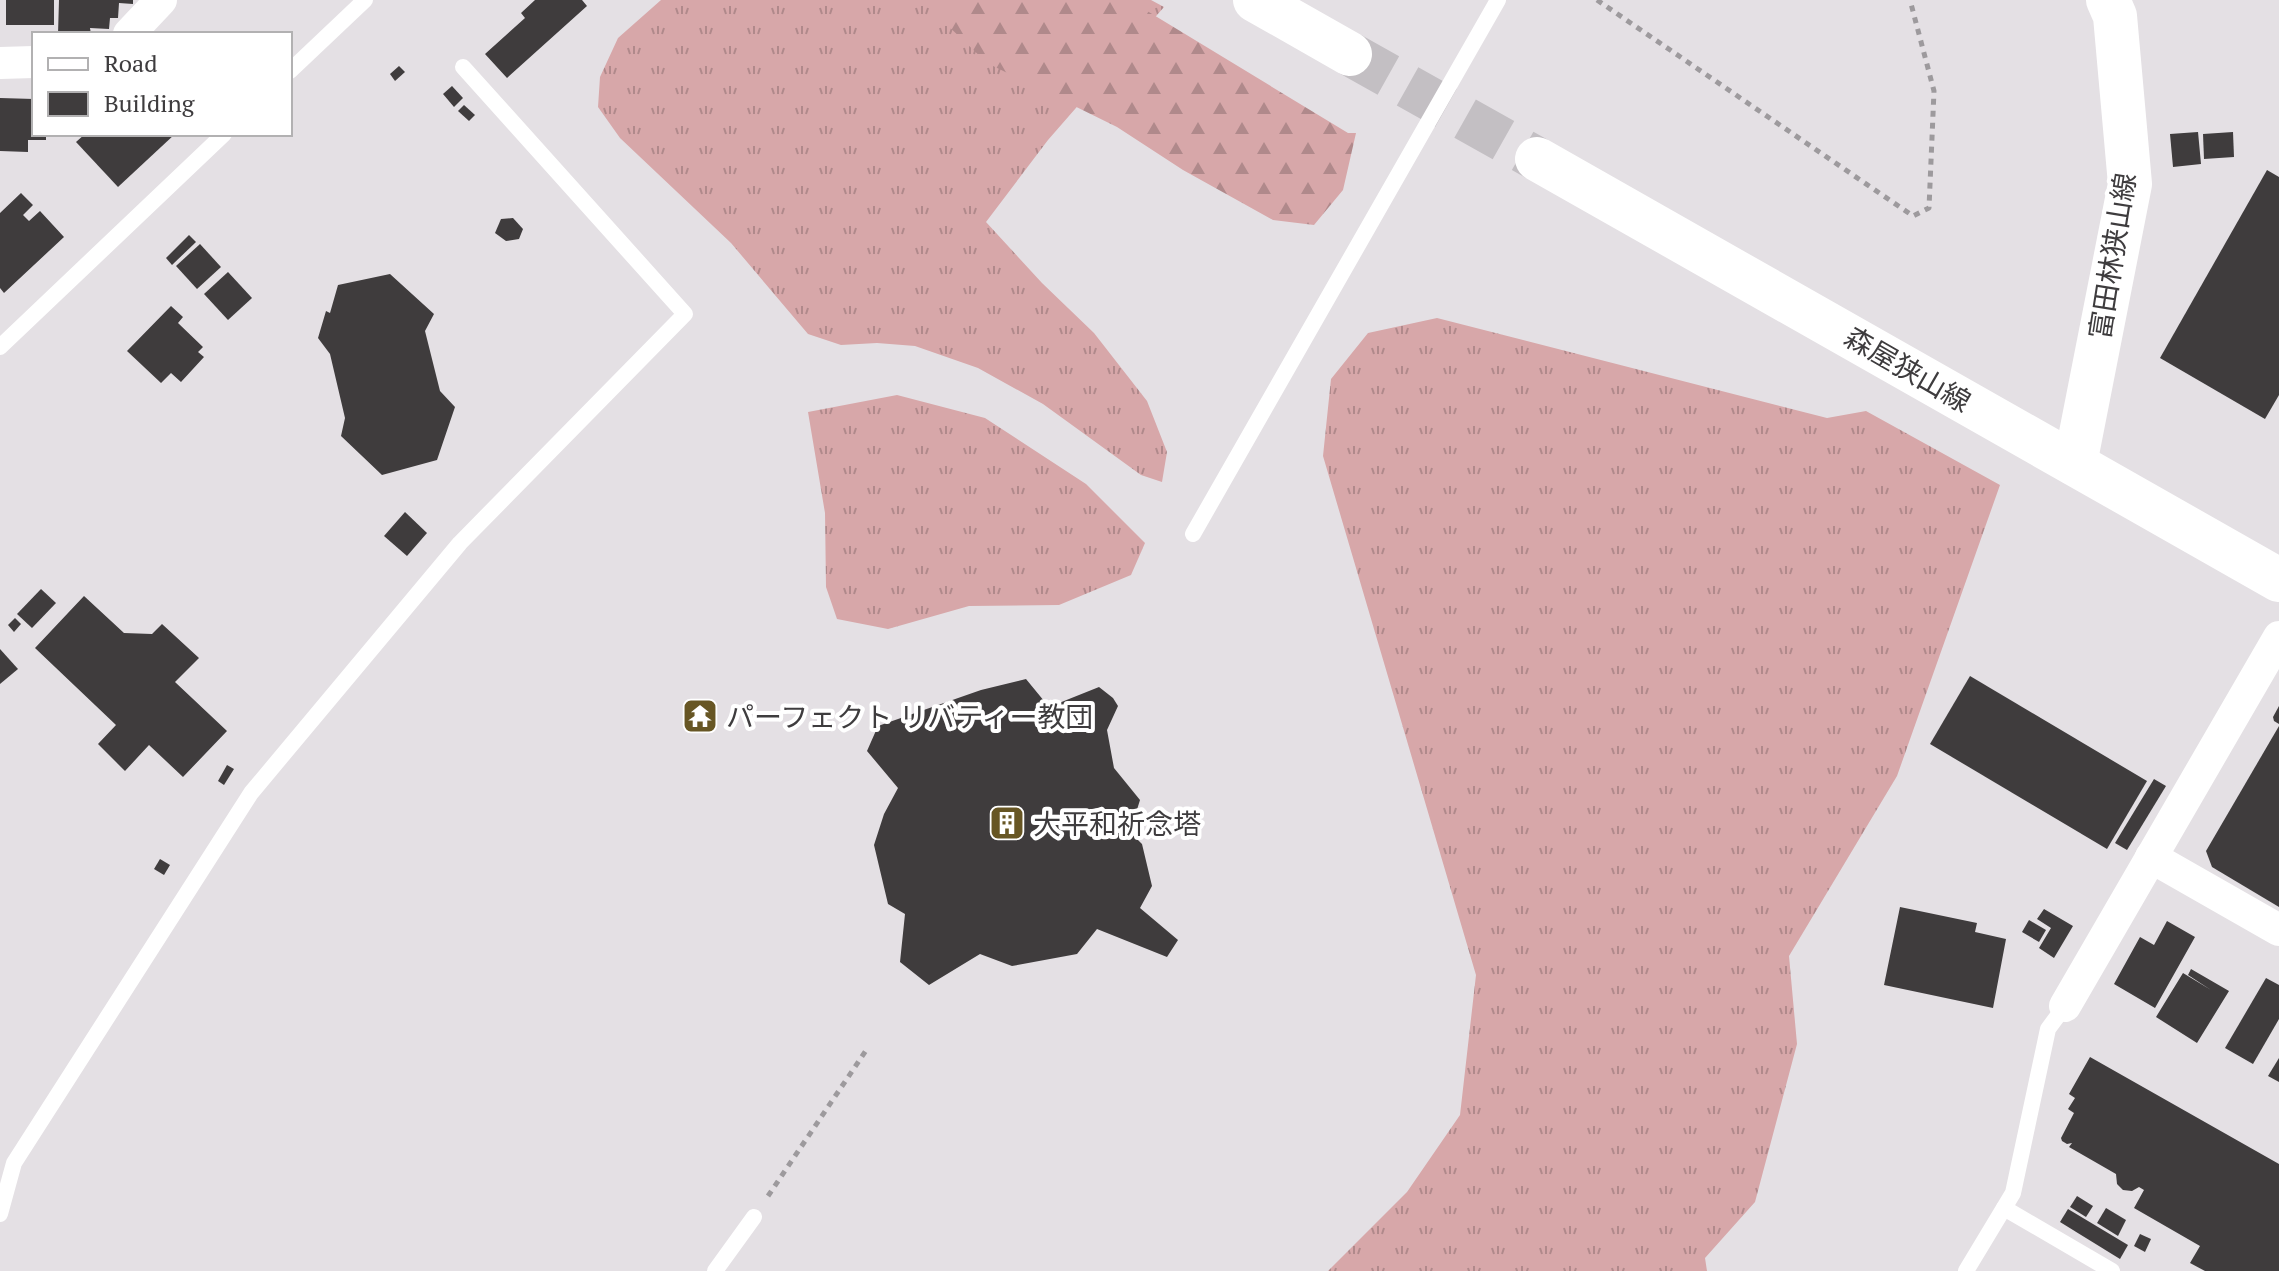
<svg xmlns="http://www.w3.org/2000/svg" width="2279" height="1271" viewBox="0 0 2279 1271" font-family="'PT Serif','Noto Sans JP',serif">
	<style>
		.grass { fill: url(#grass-tufts) }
		.forest { fill: url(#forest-firs) }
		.building { fill: #3f3c3d }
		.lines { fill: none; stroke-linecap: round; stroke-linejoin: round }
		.secondary-tunnel { stroke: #c3bfc3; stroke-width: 44; stroke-dasharray: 44 22; stroke-linecap: butt }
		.path { stroke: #9d9a9d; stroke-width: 5; stroke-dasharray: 6 6; stroke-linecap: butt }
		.lane { stroke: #fff; stroke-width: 16 }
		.street { stroke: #fff; stroke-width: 32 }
		.secondary { stroke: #fff; stroke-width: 44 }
		.labels { text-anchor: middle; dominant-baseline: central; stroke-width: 8; stroke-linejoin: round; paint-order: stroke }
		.street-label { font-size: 28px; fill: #3e3c3e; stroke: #fff }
		.poi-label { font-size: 28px; fill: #3e3c3e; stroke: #fff; text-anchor: start }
	</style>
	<defs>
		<pattern id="grass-tufts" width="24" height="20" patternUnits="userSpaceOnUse" patternTransform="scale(2)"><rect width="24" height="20" fill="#d7a7a9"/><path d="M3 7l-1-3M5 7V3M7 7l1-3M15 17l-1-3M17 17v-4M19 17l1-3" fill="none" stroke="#b0898b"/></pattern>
		<pattern id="forest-firs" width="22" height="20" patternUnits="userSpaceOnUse" patternTransform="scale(2)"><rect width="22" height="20" fill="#d7a7a9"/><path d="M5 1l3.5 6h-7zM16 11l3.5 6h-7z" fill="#b0898b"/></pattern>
	</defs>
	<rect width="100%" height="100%" fill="#e4e0e4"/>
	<g class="grass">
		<path d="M661 0H1151L1164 7 1048 140 986 222 1042 283 1094 333 1147 401 1167 452 1162 482 1141 475 1043 404 978 368 915 346 877 343 841 345 808 334 731 243 620 138 598 107 600 77 618 38Z"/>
		<path d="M1437 318 1827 418 1866 411 2000 485 1897 776 1789 956 1797 1044 1755 1202 1705 1258 1707 1271H1328L1407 1192 1460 1115 1476 975 1323 456 1331 379 1368 333Z"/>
		<path d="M897 395 985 418 1086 484 1145 543 1131 575 1059 605 969 606 888 629 837 619 826 587 825 513 808 412Z"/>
	</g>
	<path class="forest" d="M947 0H1129L1348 133H1356L1343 190 1314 225 1273 220 1183 170 1117 127 987 63 943 21Z"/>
	<g class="building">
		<rect x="6" y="0" width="48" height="25"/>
		<path d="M59 0H133V4L119 3 118 18H110L109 29 90 28 91 34H58Z"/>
		<path d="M535 0H582L587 6 507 78 485 54 525 18 521 13Z"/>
		<path d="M399 66 405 72 395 81 390 74Z"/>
		<path d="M452 86 463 98 454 107 443 94Z"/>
		<path d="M0 98 34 99V134H46V140H28V152L0 151Z"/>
		<path d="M464 105 475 115 469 121 458 111Z"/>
		<path d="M2198 132 2201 164 2173 167 2170 134Z"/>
		<path d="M2233 132 2234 157 2204 159 2203 134Z"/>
		<path d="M85 134H175L118 187 76 142Z"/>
		<path d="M2267 170 2279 177V395L2265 419 2160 358Z"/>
		<path d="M21 193 33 205 23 215 29 221 40 211 64 237 4 293 0 288V213Z"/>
		<path d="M513 218 523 229 519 239 506 241 495 233 501 219Z"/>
		<path d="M189 235 196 242 172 265 166 258Z"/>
		<path d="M200 244 221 267 197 289 176 266Z"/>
		<path d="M228 272 252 298 228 320 204 294Z"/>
		<path d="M390 274 434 314 425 331 440 391 455 407 437 460 382 475 341 436 345 418 330 354 318 338 326 311 330 313 338 285Z"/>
		<path d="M171 306 183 317 178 323 203 347 198 352 204 357 181 382 171 373 161 383 127 351Z"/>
		<path d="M405 512 427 533 407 556 384 536Z"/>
		<path d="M41 589 56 603 32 628 17 614Z"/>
		<path d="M84 596 124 633 152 634 162 624 199 658 175 682 227 731 183 777 149 745 125 771 98 744 116 725 35 648Z"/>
		<path d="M15 618 21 624 14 632 8 625Z"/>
		<path d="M0 649 18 669 0 684Z"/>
		<path d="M1970 676 2147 781 2107 849 1930 744Z"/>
		<path d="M1026 679 1049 707 1099 687 1113 698 1118 706 1107 730 1114 768 1140 800 1130 832 1142 844 1152 886 1140 908 1178 940 1167 957 1097 929 1077 954 1012 966 980 954 929 985 900 962 905 914 888 904 874 845 884 814 898 788 867 751 878 726 981 690Z"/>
		<path d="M2279 706V724L2274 721 2273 717Z"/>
		<path d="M2279 726V907L2212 867 2206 851Z"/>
		<path d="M227 765 234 769 224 785 218 781Z"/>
		<path d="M2154 779 2166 786 2127 850 2115 843Z"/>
		<path d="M160 859 170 865 164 875 154 869Z"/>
		<path d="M1900 907 1977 923 1975 932 2006 939 1993 1008 1884 985Z"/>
		<path d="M2044 909 2073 926 2054 958 2039 948 2051 928 2037 919Z"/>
		<path d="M2029 920 2046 930 2039 942 2022 932Z"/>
		<path d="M2167 921 2195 937 2155 1008 2114 984 2140 937 2154 945Z"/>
		<path d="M2191 969 2229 991 2197 1043 2156 1017 2183 973 2211 990 2188 975Z"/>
		<path d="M2266 978 2279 985V1019L2253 1064 2225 1048Z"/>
		<path d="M2090 1057 2279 1164V1271H2205L2190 1263 2200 1246 2134 1208 2144 1190 2139 1187 2132 1191 2123 1190 2117 1184 2116 1174 2069 1147 2072 1143 2067 1144 2062 1141 2061 1138 2074 1113 2068 1109 2075 1098 2069 1094Z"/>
		<path d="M2279 1058V1082L2268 1076Z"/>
		<path d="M2077 1196 2093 1206 2086 1217 2070 1207Z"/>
		<path d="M2106 1208 2126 1220 2118 1236 2097 1223Z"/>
		<path d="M2068 1209 2128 1245 2120 1259 2060 1222Z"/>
		<path d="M2140 1234 2151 1239 2145 1252 2134 1246Z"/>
	</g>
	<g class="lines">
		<path class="secondary-tunnel" d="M1350 54 1537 159"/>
		<g class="path">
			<path d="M1597 0 1913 216 1929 208 1934 91 1910 0"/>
			<path d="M768 1196 867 1049"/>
		</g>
		<g class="lane">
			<path d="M290 71 365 0"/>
			<path d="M0 347 224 134"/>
			<path d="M1193 534 1498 0"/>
			<path d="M2004 1208 2112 1271"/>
			<path d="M0 1214 14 1163 251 793 460 543 685 314 463 67"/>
			<path d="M715 1271 754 1217"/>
			<path d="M1966 1271 2013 1193 2048 1029 2065 1006"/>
		</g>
		<g class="street">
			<path d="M129 34 161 0"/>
			<path d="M0 63 34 62"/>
			<path d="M2151 857 2279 930"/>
			<path d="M2065 1006 2279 637"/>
		</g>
		<g class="secondary">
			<path d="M1255 0 1350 54"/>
			<path d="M1537 159 2279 580"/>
			<path d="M2075 464 2130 184 2115 16 2108 0"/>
		</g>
	</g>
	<defs>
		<symbol id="temple-square" viewBox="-11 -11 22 22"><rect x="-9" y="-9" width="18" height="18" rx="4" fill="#675624" stroke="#fff"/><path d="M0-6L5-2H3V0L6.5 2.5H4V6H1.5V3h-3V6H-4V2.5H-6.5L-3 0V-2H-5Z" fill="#fff"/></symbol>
		<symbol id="building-square" viewBox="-11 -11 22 22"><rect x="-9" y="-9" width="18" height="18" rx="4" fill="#675624" stroke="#fff"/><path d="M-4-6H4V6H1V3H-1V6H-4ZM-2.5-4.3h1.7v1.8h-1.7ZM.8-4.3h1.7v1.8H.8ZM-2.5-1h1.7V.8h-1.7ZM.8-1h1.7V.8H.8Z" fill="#fff"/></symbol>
	</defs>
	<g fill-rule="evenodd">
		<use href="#temple-square" x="680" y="696" width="40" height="40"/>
		<use href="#building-square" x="987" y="803" width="40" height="40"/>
	</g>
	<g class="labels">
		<g class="street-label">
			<text transform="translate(2112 256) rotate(-81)">富田林狭山線</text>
			<text transform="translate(1908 369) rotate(30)">森屋狭山線</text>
		</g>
		<g class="poi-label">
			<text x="726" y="716">パーフェクト リバティー教団</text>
			<text x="1033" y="823">大平和祈念塔</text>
		</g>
	</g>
	<rect x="32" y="32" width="260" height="104" fill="#ffffff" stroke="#b2b1b2" stroke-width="2"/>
	<rect x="48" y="58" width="40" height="12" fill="#ffffff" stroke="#b2b1b2" stroke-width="2"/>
	<text x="104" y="72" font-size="24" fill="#3e3c3e">Road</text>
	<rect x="48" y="92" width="40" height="24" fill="#3f3c3d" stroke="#b2b1b2" stroke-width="2"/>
	<text x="104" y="112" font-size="24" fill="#3e3c3e">Building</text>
</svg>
